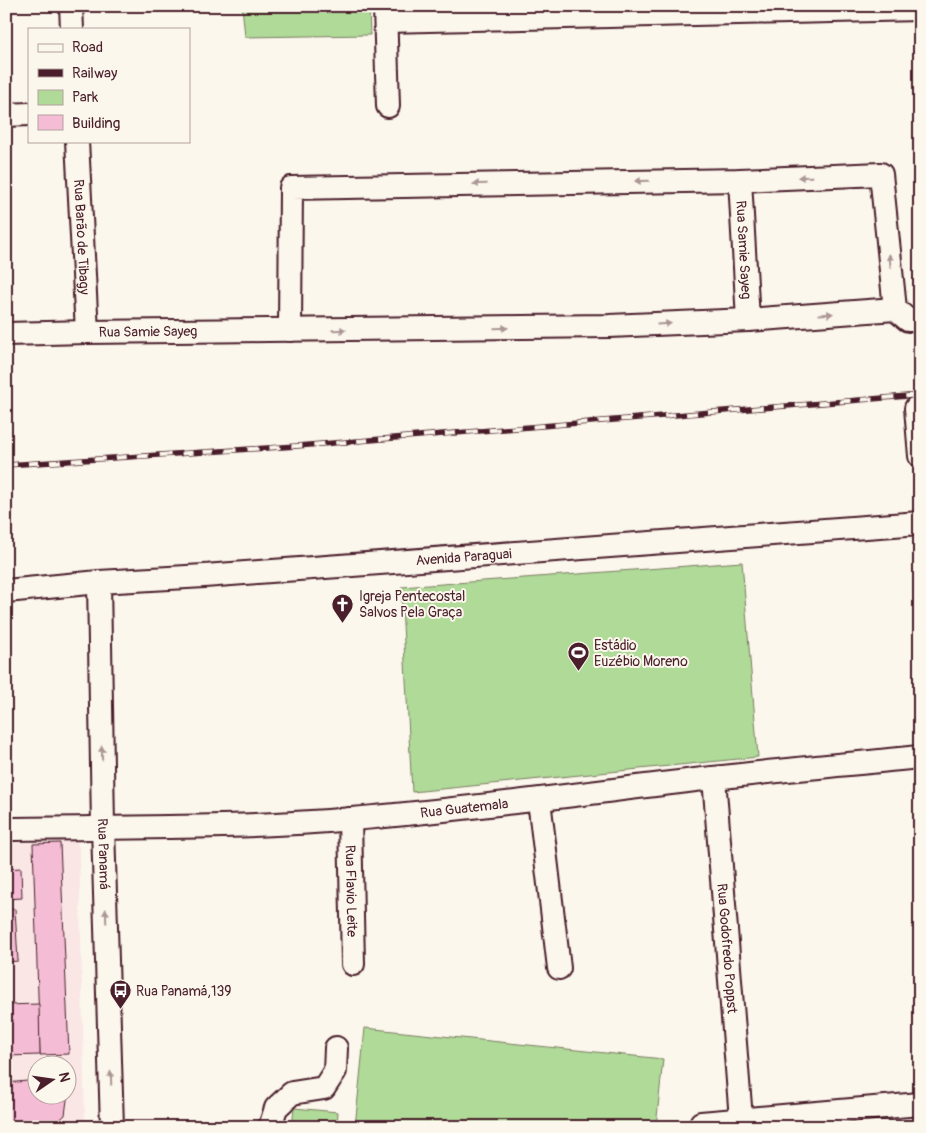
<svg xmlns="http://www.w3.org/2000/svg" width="926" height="1133" viewBox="0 0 926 1133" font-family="Pangolin,sans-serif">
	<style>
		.built { fill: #f9e6e5; fill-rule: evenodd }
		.green { fill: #afda98; stroke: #7c7c62 }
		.building { fill: #f4bdd5; stroke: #4a1f2b }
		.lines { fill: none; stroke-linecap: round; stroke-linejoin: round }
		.minor-casing { stroke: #4a1f2b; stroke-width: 26 }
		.minor { stroke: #fbf7ec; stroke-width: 22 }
		.rail-casing { stroke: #4a1f2b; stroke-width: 5.5 }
		.rail { stroke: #fbf7ec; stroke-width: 4; stroke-dasharray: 11; stroke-linecap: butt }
		.oneway { fill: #ab9695 }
		.labels { text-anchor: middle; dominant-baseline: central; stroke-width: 4; stroke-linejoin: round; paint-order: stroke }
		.street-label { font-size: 14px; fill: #4a1f2b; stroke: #fbf7ec }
		.poi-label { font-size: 14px; fill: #4a1f2b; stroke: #fbf7ec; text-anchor: start }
	</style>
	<rect width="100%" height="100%" fill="#fbf7ec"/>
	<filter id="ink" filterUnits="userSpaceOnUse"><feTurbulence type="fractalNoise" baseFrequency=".02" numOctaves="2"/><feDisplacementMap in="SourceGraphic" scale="10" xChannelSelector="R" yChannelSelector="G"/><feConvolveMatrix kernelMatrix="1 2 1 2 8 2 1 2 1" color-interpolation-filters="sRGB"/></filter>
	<g filter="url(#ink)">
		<path class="built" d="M73 841 77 843 79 848 85 1127H6V843ZM38 1066H68V1096H38Z"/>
		<g class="green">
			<path d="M242 6H369L370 35 245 37Z"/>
			<path d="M742 562 758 757 412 792 401 587Z"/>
			<path d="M365 1028 663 1059 656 1127H355Z"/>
			<path d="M294 1108 338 1112 337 1127H292Z"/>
		</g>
		<g class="building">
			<path d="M60 843 69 1054 40 1055 33 844Z"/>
			<path d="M21 868 22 898 6 899V869Z"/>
			<path d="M6 909H15L18 961 6 962Z"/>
			<path d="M39 1004 40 1055 6 1056V1005Z"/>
			<path d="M68 1077H70L65 1115 53 1126 6 1127V1083L38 1080V1096H68Z"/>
		</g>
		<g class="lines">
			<defs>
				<g id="minor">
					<path d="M71 6 72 29"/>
					<path d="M385 7 388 106"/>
					<path d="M386 21 920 9"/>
					<path d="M6 115 29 114"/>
					<path id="s1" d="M77 141 87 332"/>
					<path id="s2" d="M740 180 748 320"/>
					<path d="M290 330 291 188 740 180 881 174 895 309 908 320H920"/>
					<path id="s3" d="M6 334 87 332 609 326 748 320 895 309"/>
					<path d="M916 408 920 456"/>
					<path id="s4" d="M99 582 103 827 112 1127"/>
					<path id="s5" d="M6 591 99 582 204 576 920 523"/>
					<path id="s6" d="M714 778 741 1119"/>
					<path d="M539 800 559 968"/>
					<path id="s7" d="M350 819 353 964"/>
					<path id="s8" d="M6 829C121 827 237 829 352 819 473 809 593 792 713 778 782 770 851 764 920 757"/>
					<path d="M701 1123 920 1104"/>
					<path d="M270 1127 276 1108 292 1093 324 1088 335 1071 336 1048"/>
				</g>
			</defs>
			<use href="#minor" class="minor-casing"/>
			<use href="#minor" class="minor"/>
			<defs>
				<path id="rail" d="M6 465 297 446 920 395"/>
			</defs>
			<use href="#rail" class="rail-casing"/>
			<use href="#rail" class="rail"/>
		</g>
		<defs><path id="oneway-solid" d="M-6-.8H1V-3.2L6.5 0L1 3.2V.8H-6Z" transform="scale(1.25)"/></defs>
		<g class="oneway">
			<use href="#oneway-solid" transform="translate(805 177) rotate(178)"/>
			<use href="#oneway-solid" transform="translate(642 181) rotate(179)"/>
			<use href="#oneway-solid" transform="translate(480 184) rotate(179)"/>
			<use href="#oneway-solid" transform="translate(890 261) rotate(-96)"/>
			<use href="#oneway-solid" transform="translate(826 314) rotate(-4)"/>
			<use href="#oneway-solid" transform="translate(664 324) rotate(-3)"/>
			<use href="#oneway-solid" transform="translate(501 328) rotate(-1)"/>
			<use href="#oneway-solid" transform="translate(339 330) rotate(-1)"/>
			<use href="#oneway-solid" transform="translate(102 753) rotate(-91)"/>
			<use href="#oneway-solid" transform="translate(106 916) rotate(-92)"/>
			<use href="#oneway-solid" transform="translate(111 1078) rotate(-92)"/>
		</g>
	</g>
	<defs>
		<symbol id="church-pin" viewBox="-11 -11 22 30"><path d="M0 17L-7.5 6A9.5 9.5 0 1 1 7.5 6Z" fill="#4a1f2b" stroke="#fbf7ec"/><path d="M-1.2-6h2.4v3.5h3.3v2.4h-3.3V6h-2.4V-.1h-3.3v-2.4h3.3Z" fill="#fff"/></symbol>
		<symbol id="stadium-pin" viewBox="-11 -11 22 30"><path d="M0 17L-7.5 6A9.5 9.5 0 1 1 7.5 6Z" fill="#4a1f2b" stroke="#fbf7ec"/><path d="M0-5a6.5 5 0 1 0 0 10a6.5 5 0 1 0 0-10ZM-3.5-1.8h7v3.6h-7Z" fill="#fff"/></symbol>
		<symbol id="bus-pin" viewBox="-11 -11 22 30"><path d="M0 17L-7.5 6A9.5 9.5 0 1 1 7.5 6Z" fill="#4a1f2b" stroke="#fbf7ec"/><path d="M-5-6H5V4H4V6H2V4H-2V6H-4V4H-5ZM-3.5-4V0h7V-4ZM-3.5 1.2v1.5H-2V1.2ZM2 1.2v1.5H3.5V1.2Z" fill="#fff"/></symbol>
	</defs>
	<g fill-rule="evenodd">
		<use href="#church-pin" x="330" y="592" width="25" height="34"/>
		<use href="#stadium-pin" x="566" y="640" width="25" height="34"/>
		<use href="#bus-pin" x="108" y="978" width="25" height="34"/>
	</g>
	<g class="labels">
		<g class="street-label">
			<text stroke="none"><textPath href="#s1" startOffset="96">Rua Barão de Tibagy</textPath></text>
			<text stroke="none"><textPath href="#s2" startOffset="70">Rua Samie Sayeg</textPath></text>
			<text stroke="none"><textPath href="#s3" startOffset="142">Rua Samie Sayeg</textPath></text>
			<text stroke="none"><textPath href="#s5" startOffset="459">Avenida Paraguai</textPath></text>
			<text stroke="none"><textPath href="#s8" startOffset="459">Rua Guatemala</textPath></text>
			<text stroke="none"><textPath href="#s4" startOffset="272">Rua Panamá</textPath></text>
			<text stroke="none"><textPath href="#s7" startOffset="72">Rua Flavio Leite</textPath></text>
			<text stroke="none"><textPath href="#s6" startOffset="171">Rua Godofredo Poppst</textPath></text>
		</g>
		<g class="poi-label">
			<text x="359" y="596">Igreja Pentecostal<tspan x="359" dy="16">Salvos Pela Graça</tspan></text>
			<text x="594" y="645">Estádio<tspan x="594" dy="16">Euzébio Moreno</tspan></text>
			<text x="136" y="991">Rua Panamá,139</text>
		</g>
	</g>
	<rect width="926" height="1133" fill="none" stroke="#fbf7ec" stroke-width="25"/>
	<rect x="12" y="12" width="901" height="1108" fill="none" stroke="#4a1f2b" stroke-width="2" filter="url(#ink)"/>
	<rect x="28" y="28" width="162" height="115" fill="#fbf7ec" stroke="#b4a19f"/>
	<rect x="38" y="44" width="25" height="8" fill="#fbf7ec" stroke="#b4a19f"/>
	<text x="72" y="52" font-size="15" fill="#4a1f2b">Road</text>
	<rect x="38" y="69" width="25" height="8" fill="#4a1f2b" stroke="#b4a19f"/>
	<text x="72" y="78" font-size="15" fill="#4a1f2b">Railway</text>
	<rect x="38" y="90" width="25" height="15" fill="#afda98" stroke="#b4a19f"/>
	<text x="72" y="102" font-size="15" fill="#4a1f2b">Park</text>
	<rect x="38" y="115" width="25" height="15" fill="#f4bdd5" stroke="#b4a19f"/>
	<text x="72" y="128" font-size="15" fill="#4a1f2b">Building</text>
	<g transform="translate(52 1080) rotate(77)"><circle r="24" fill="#fbf7ec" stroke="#b4a19f"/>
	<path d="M0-4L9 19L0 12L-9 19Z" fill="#4a1f2b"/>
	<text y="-8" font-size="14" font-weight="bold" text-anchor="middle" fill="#4a1f2b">N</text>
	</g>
</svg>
